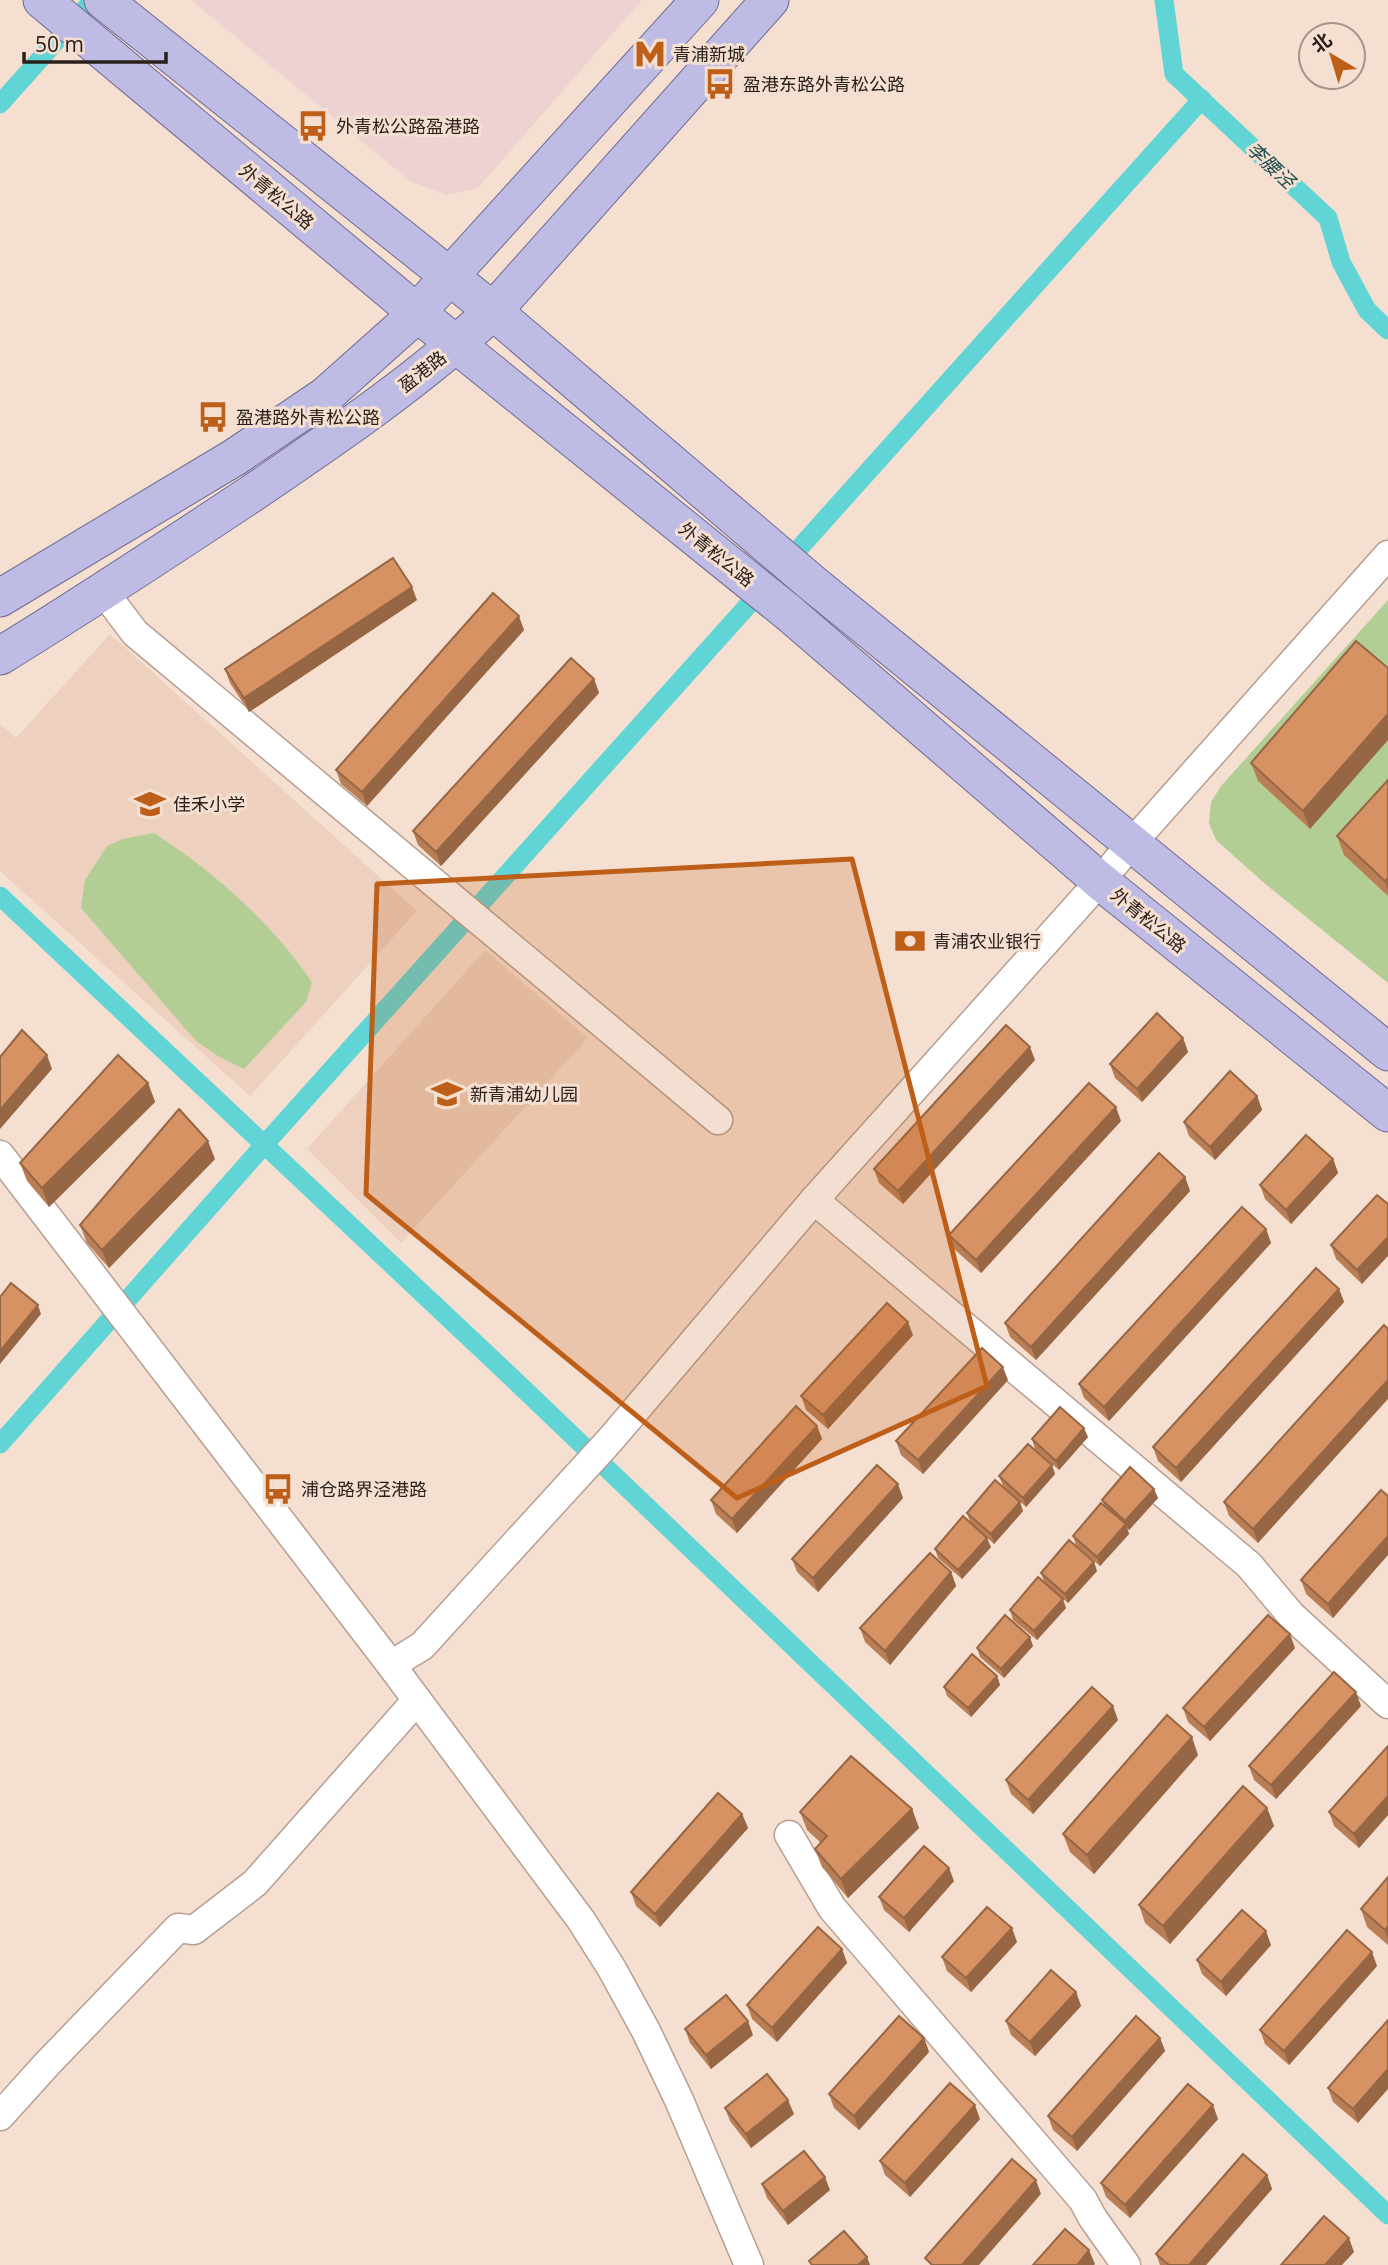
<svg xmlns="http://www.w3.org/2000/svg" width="1388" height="2265" viewBox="0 0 1388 2265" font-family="'Open Sans','Noto Sans SC',sans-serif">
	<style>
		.commercial { fill: #edd2d1 }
		.built { fill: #edd0be }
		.green { fill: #b2ce95 }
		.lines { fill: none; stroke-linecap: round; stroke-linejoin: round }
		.canal { stroke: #61d5d6; stroke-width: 19 }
		.minor-casing { stroke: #b59f92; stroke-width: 31 }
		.major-casing { stroke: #6e6993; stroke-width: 39 }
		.minor { stroke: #fff; stroke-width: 28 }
		.major { stroke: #bebce5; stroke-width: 37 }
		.wall { fill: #b97e55 }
		.shaded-wall { fill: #966645 }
		.building { fill: #d79263; stroke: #966645; stroke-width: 2 }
		.marked { fill: #be5f19; fill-opacity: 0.2; stroke: #be5f19; stroke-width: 5; stroke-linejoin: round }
		.labels { text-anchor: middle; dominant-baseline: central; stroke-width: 6; stroke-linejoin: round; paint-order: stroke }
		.poi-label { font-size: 18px; fill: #28201b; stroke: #f5dfd0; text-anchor: start }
		.street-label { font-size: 18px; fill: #28201b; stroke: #f5dfd0 }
		.water-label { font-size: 19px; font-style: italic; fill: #1b4e4f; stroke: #f5dfd0 }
	</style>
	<rect width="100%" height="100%" fill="#f5dfd0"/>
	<path class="commercial" d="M191 0H642L478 188 446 195 410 181Z"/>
	<g class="built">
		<path d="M110 634 417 911 250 1096 0 871V724L16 738Z"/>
		<path d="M485 950 588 1038 401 1243 307 1149Z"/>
	</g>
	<g class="green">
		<path d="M1388 600V983L1263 882 1216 840 1209 823 1211 802 1221 786Z"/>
		<path d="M154 833C214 872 271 922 312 982L306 1002 244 1069 218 1056 196 1041 81 908 85 880 107 846 123 839Z"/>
	</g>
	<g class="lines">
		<g class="canal">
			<path d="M1164 0 1174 74 1328 218 1341 262 1367 310 1388 330"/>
			<path d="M0 104 93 0"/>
			<path d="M0 896 508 1374 1388 2215"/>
			<path d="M0 1444 264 1145 1202 99"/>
		</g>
		<defs>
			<g id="minor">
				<path d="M104 592 135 633 718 1120"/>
				<path d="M0 1155 391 1665 581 1920 612 1969 646 2031 679 2100 749 2265"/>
				<path d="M814 1200 1249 1565 1291 1615 1388 1704"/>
				<path d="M391 1665 422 1646 611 1439 814 1200 1100 881 1132 843 1388 555"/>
				<path d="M789 1835 832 1908 1083 2200 1092 2217 1126 2265"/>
				<path d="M0 2116 47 2064 178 1928 194 1930 255 1883 417 1700"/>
			</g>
			<g id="major">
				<path d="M42 0 416 312 789 613 1100 881 1388 1113"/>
				<path d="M103 0 493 311 812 583 1388 1052"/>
				<path d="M0 598 235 457 325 396 408 322 700 0"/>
				<path d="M0 656C85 604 168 549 251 494 335 437 419 380 493 311L770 0"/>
			</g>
		</defs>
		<use href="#minor" class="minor-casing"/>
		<use href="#major" class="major-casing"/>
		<use href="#minor" class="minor"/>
		<use href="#major" class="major"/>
	</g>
	<g class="wall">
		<path d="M417 600 249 712 230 683 225 669Z"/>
		<path d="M524 630 367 806 341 784 336 770Z"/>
		<path d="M1388 668 1310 829 1258 781 1251 763Z"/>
		<path d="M594 679 599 693 441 866 418 845 413 831Z"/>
		<path d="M1388 780V896L1344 855 1337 836Z"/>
		<path d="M1183 1038 1188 1052 1142 1102 1115 1078 1110 1064Z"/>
		<path d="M1035 1060 903 1204 879 1183 874 1169Z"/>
		<path d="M148 1083 155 1102 49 1207 27 1181 20 1163Z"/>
		<path d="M1257 1096 1262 1110 1215 1160 1189 1136 1184 1122Z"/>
		<path d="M1121 1121 981 1273 954 1249 949 1235Z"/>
		<path d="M215 1159 109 1268 87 1243 80 1225Z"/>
		<path d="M1333 1159 1338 1173 1291 1224 1265 1199 1260 1185Z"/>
		<path d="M1185 1177 1190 1191 1036 1360 1010 1337 1005 1323Z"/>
		<path d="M1377 1195 1362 1284 1336 1259 1331 1245Z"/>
		<path d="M1266 1229 1271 1243 1109 1421 1084 1398 1079 1384Z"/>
		<path d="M1339 1289 1344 1302 1181 1482 1158 1461 1153 1447Z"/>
		<path d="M1388 1329 1258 1543 1229 1516 1224 1502Z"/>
		<path d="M913 1335 828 1429 806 1410 801 1396Z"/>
		<path d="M1008 1380 923 1474 901 1455 896 1441Z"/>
		<path d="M817 1426 822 1439 737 1533 716 1514 711 1500Z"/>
		<path d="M1088 1437 1059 1470 1035 1449 1032 1439Z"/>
		<path d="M1055 1474 1026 1507 1003 1486 999 1476Z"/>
		<path d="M1154 1489 1158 1498 1129 1530 1127 1528 1129 1534 1100 1566 1076 1545 1073 1536 1104 1505 1102 1500Z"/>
		<path d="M1388 1496 1333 1618 1306 1594 1301 1580Z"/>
		<path d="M903 1498 818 1592 797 1572 792 1559Z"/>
		<path d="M1023 1511 994 1544 970 1522 967 1513Z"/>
		<path d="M991 1547 962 1579 938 1558 935 1549Z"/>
		<path d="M1097 1571 1068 1603 1044 1582 1041 1573Z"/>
		<path d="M951 1572 956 1586 890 1665 865 1642 860 1628Z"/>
		<path d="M1066 1608 1037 1640 1013 1620 1010 1610Z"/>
		<path d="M1033 1646 1004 1678 980 1657 977 1648Z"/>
		<path d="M1295 1648 1210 1741 1188 1722 1183 1708Z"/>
		<path d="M997 1676 1000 1685 971 1717 947 1696 944 1687Z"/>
		<path d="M1361 1706 1276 1799 1254 1780 1249 1766Z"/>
		<path d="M1118 1720 1033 1814 1011 1794 1006 1780Z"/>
		<path d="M1388 1746V1815L1359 1848 1334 1826 1329 1812Z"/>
		<path d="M1198 1755 1094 1874 1070 1852 1063 1834Z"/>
		<path d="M1267 1808 1274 1826 1170 1944 1145 1923 1139 1905Z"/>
		<path d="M912 1809 919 1828 848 1898 822 1867 815 1849 821 1843 807 1830 800 1812Z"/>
		<path d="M742 1814 748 1828 660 1927 636 1906 631 1892Z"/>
		<path d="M1388 1877V1945L1367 1927 1361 1909Z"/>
		<path d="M954 1881 909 1932 884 1910 879 1897Z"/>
		<path d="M1017 1942 971 1992 947 1971 942 1957Z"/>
		<path d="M1271 1945 1226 1996 1202 1974 1197 1960Z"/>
		<path d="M842 1949 847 1963 777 2042 752 2019 747 2005Z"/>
		<path d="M1377 1966 1289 2065 1265 2044 1260 2030Z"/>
		<path d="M1076 1992 1081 2006 1035 2056 1011 2035 1006 2021Z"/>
		<path d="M1388 2020 1358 2123 1333 2102 1328 2088Z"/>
		<path d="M685 2029 753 2035 711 2069 690 2043Z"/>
		<path d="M924 2038 929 2052 859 2130 834 2108 829 2094Z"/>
		<path d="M1160 2038 1165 2051 1077 2151 1053 2130 1048 2116Z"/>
		<path d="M725 2108 794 2114 751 2148 730 2121Z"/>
		<path d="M980 2119 910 2197 885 2175 880 2161Z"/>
		<path d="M1218 2119 1130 2218 1106 2197 1101 2183Z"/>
		<path d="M1267 2175 1272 2189 1206 2265H1160L1156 2254Z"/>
		<path d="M762 2184 830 2190 788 2225 767 2198Z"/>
	</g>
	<g class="shaded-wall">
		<path d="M412 587 417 600 249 712 244 698Z"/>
		<path d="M519 616 524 630 367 806 362 792Z"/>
		<path d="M594 679 599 693 441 866 436 852Z"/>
		<path d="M1388 714V740L1310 829 1303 811Z"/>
		<path d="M1388 878V890L1385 881Z"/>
		<path d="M1183 1038 1188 1052 1142 1102 1137 1089Z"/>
		<path d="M1030 1047 1035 1060 903 1204 898 1191Z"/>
		<path d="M47 1055 52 1069 0 1129V1110Z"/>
		<path d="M148 1083 155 1102 49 1207 42 1188Z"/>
		<path d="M1257 1096 1262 1110 1215 1160 1210 1147Z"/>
		<path d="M1116 1107 1121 1121 981 1273 976 1260Z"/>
		<path d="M208 1141 215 1159 109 1268 102 1250Z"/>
		<path d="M1333 1159 1338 1173 1291 1224 1286 1210Z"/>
		<path d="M1185 1177 1190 1191 1036 1360 1031 1347Z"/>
		<path d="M1266 1229 1271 1243 1109 1421 1104 1407Z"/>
		<path d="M1388 1237V1256L1362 1284 1357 1270Z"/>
		<path d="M1339 1289 1344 1302 1181 1482 1176 1468Z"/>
		<path d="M38 1305 41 1314 0 1364V1351Z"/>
		<path d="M908 1322 913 1335 828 1429 823 1415Z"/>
		<path d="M1003 1367 1008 1380 923 1474 918 1460Z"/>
		<path d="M1388 1380V1399L1258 1543 1253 1529Z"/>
		<path d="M817 1426 822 1439 737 1533 732 1519Z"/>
		<path d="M1084 1428 1088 1437 1059 1470 1056 1461Z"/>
		<path d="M1052 1465 1055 1474 1026 1507 1023 1498Z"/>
		<path d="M898 1484 903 1498 818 1592 813 1578Z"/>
		<path d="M1154 1489 1158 1498 1129 1530 1125 1521Z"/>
		<path d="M1020 1502 1023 1511 994 1544 991 1534Z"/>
		<path d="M1126 1524 1129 1534 1100 1566 1097 1557Z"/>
		<path d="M1388 1536V1555L1333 1618 1328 1604Z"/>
		<path d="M987 1538 991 1547 962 1579 958 1570Z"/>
		<path d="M1094 1562 1097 1571 1068 1603 1065 1594Z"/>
		<path d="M951 1572 956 1586 890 1665 885 1651Z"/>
		<path d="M1063 1599 1066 1608 1037 1640 1034 1631Z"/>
		<path d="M1290 1634 1295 1648 1210 1741 1204 1727Z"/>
		<path d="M1030 1637 1033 1646 1004 1678 1001 1669Z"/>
		<path d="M997 1676 1000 1685 971 1717 968 1708Z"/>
		<path d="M1356 1692 1361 1706 1276 1799 1271 1785Z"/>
		<path d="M1113 1706 1118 1720 1033 1814 1028 1800Z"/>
		<path d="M1192 1737 1198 1755 1094 1874 1087 1855Z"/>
		<path d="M1388 1796V1815L1359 1848 1354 1834Z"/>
		<path d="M1267 1808 1274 1826 1170 1944 1163 1926Z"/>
		<path d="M912 1809 919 1828 848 1898 841 1879Z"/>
		<path d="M742 1814 748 1828 660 1927 655 1914Z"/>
		<path d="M949 1868 954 1881 909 1932 904 1918Z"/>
		<path d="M1388 1926V1939L1385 1930Z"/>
		<path d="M1012 1928 1017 1942 971 1992 966 1978Z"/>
		<path d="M1266 1931 1271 1945 1226 1996 1221 1982Z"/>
		<path d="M842 1949 847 1963 777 2042 772 2028Z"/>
		<path d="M1372 1952 1377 1966 1289 2065 1284 2051Z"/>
		<path d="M1076 1992 1081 2006 1035 2056 1030 2042Z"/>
		<path d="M748 2021 753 2035 711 2069 706 2055Z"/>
		<path d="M924 2038 929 2052 859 2130 854 2116Z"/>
		<path d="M1160 2038 1165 2051 1077 2151 1072 2137Z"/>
		<path d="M1388 2069V2089L1358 2123 1353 2109Z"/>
		<path d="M788 2100 794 2114 751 2148 746 2134Z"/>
		<path d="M975 2105 980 2119 910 2197 905 2183Z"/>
		<path d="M1213 2105 1218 2119 1130 2218 1125 2205Z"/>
		<path d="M1267 2175 1272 2189 1206 2265H1189Z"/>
		<path d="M825 2177 830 2190 788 2225 783 2211Z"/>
		<path d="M1036 2180 1041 2194 979 2265H962Z"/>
		<path d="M1349 2238 1354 2252 1342 2265H1325Z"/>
		<path d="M1089 2250 1095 2264 1094 2265H1077Z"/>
		<path d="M867 2257 870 2265H858Z"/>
	</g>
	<g class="building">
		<path d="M393 558 412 587 244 698 225 669Z"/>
		<path d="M493 593 519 616 362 792 336 770Z"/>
		<path d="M1356 641 1388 668V714L1303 811 1251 763Z"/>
		<path d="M571 658 594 679 436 852 413 831Z"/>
		<path d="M1388 780V878L1385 881 1337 836Z"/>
		<path d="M1157 1013 1183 1038 1137 1089 1110 1064Z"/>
		<path d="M1006 1025 1030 1047 898 1191 874 1169Z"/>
		<path d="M22 1030 47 1055 0 1110V1057Z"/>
		<path d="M118 1055 148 1083 42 1188 20 1163Z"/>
		<path d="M1230 1071 1257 1096 1210 1147 1184 1122Z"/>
		<path d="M1089 1083 1116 1107 976 1260 949 1235Z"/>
		<path d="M179 1109 208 1141 102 1250 80 1225Z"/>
		<path d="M1306 1135 1333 1159 1286 1210 1260 1185Z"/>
		<path d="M1159 1153 1185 1177 1031 1347 1005 1323Z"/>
		<path d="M1377 1195 1388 1204V1237L1357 1270 1331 1245Z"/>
		<path d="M1242 1207 1266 1229 1104 1407 1079 1384Z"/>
		<path d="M1316 1268 1339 1289 1176 1468 1153 1447Z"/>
		<path d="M11 1283 38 1305 0 1351V1297Z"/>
		<path d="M887 1303 908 1322 823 1415 801 1396Z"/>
		<path d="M1384 1325 1388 1329V1380L1253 1529 1224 1502Z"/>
		<path d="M982 1348 1003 1367 918 1460 896 1441Z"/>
		<path d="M796 1406 817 1426 732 1519 711 1500Z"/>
		<path d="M1060 1407 1084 1428 1056 1461 1032 1439Z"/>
		<path d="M1028 1444 1052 1465 1023 1498 999 1476Z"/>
		<path d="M877 1465 898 1484 813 1578 792 1559Z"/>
		<path d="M1130 1467 1154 1489 1125 1521 1102 1500Z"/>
		<path d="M995 1480 1020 1502 991 1534 967 1513Z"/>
		<path d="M1381 1490 1388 1496V1536L1328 1604 1301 1580Z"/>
		<path d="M1101 1503 1126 1524 1097 1557 1073 1536Z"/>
		<path d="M963 1516 987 1538 958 1570 935 1549Z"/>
		<path d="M1069 1540 1094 1562 1065 1594 1041 1573Z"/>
		<path d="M930 1553 951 1572 885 1651 860 1628Z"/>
		<path d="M1038 1577 1063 1599 1034 1631 1010 1610Z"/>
		<path d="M1005 1615 1030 1637 1001 1669 977 1648Z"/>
		<path d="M1268 1615 1290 1634 1204 1727 1183 1708Z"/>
		<path d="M972 1654 997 1676 968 1708 944 1687Z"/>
		<path d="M1334 1672 1356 1692 1271 1785 1249 1766Z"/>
		<path d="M1092 1687 1113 1706 1028 1800 1006 1780Z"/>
		<path d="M1167 1715 1192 1737 1087 1855 1063 1834Z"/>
		<path d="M1388 1746V1796L1354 1834 1329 1812Z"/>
		<path d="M851 1756 912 1809 841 1879 815 1849 827 1836 800 1812Z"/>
		<path d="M1243 1786 1267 1808 1163 1926 1139 1905Z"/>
		<path d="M718 1793 742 1814 655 1914 631 1892Z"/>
		<path d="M924 1846 949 1868 904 1918 879 1897Z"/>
		<path d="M1388 1877V1926L1385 1930 1361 1909Z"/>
		<path d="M987 1907 1012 1928 966 1978 942 1957Z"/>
		<path d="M1242 1910 1266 1931 1221 1982 1197 1960Z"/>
		<path d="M818 1927 842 1949 772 2028 747 2005Z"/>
		<path d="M1347 1930 1372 1952 1284 2051 1260 2030Z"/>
		<path d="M1051 1970 1076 1992 1030 2042 1006 2021Z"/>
		<path d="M726 1995 748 2021 706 2055 685 2029Z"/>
		<path d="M899 2016 924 2038 854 2116 829 2094Z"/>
		<path d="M1136 2016 1160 2038 1072 2137 1048 2116Z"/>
		<path d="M1388 2020V2069L1353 2109 1328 2088Z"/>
		<path d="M767 2074 788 2100 746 2134 725 2108Z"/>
		<path d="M950 2083 975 2105 905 2183 880 2161Z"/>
		<path d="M1188 2084 1213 2105 1125 2205 1101 2183Z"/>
		<path d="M804 2151 825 2177 783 2211 762 2184Z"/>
		<path d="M1243 2154 1267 2175 1189 2265H1169L1156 2254Z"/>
		<path d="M1012 2159 1036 2180 962 2265H932L925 2258Z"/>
		<path d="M1324 2216 1349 2238 1325 2265H1281Z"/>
		<path d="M1065 2229 1089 2250 1077 2265H1033Z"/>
		<path d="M844 2231 867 2257 858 2265H812L809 2261Z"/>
	</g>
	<path class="marked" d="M852 859 987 1386 737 1498 366 1194 377 884Z"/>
	<defs>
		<symbol id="metro-bare" viewBox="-9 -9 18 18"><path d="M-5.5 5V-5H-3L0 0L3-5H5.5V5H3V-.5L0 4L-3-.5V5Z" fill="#be5f19" stroke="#f5dfd0" stroke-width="2.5" paint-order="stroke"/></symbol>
		<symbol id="bus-bare" viewBox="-9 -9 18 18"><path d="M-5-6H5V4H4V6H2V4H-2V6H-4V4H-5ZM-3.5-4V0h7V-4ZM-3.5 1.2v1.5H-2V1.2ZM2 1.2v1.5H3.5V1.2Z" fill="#be5f19" stroke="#f5dfd0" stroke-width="2.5" paint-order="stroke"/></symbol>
		<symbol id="school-bare" viewBox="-9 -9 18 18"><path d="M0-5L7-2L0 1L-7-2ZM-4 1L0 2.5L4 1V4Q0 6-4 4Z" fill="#be5f19" stroke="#f5dfd0" stroke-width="2.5" paint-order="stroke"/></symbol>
		<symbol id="bank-bare" viewBox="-9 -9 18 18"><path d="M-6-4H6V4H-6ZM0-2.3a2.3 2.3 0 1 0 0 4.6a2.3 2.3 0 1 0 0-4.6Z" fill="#be5f19" stroke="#f5dfd0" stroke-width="2.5" paint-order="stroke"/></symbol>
	</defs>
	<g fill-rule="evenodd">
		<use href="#metro-bare" x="628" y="32" width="44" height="44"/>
		<use href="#bus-bare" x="698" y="62" width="44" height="44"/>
		<use href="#bus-bare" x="291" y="104" width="44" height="44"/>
		<use href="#bus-bare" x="191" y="395" width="44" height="44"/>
		<use href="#school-bare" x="128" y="782" width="44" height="44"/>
		<use href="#bank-bare" x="888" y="919" width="44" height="44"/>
		<use href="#school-bare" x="425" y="1072" width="44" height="44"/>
		<use href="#bus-bare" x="256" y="1467" width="44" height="44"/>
	</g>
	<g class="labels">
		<g class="poi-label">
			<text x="673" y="54">青浦新城</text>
			<text x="743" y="84">盈港东路外青松公路</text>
			<text x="336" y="126">外青松公路盈港路</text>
			<text x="236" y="417">盈港路外青松公路</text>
			<text x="173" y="804">佳禾小学</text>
			<text x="933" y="941">青浦农业银行</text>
			<text x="470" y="1094">新青浦幼儿园</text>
			<text x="301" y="1489">浦仓路界泾港路</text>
		</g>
		<g class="street-label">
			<text transform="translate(277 196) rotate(40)">外青松公路</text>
			<text transform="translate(422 371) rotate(-38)">盈港路</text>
			<text transform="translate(717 554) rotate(39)">外青松公路</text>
			<text transform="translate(1149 920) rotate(39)">外青松公路</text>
		</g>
		<g class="water-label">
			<text transform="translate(1271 165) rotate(43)">李腰泾</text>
		</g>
	</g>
	<g transform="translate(1332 56) rotate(322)"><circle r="33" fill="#f5dfd0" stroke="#a39388" stroke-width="2"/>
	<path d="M0-5L12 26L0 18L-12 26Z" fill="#be5f19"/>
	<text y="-10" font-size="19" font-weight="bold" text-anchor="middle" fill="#28201b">北</text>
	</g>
	<path d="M24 52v10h142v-10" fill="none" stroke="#28201b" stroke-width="3.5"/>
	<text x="35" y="52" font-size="21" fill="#28201b" stroke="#f5dfd0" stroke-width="5" paint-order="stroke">50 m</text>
</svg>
